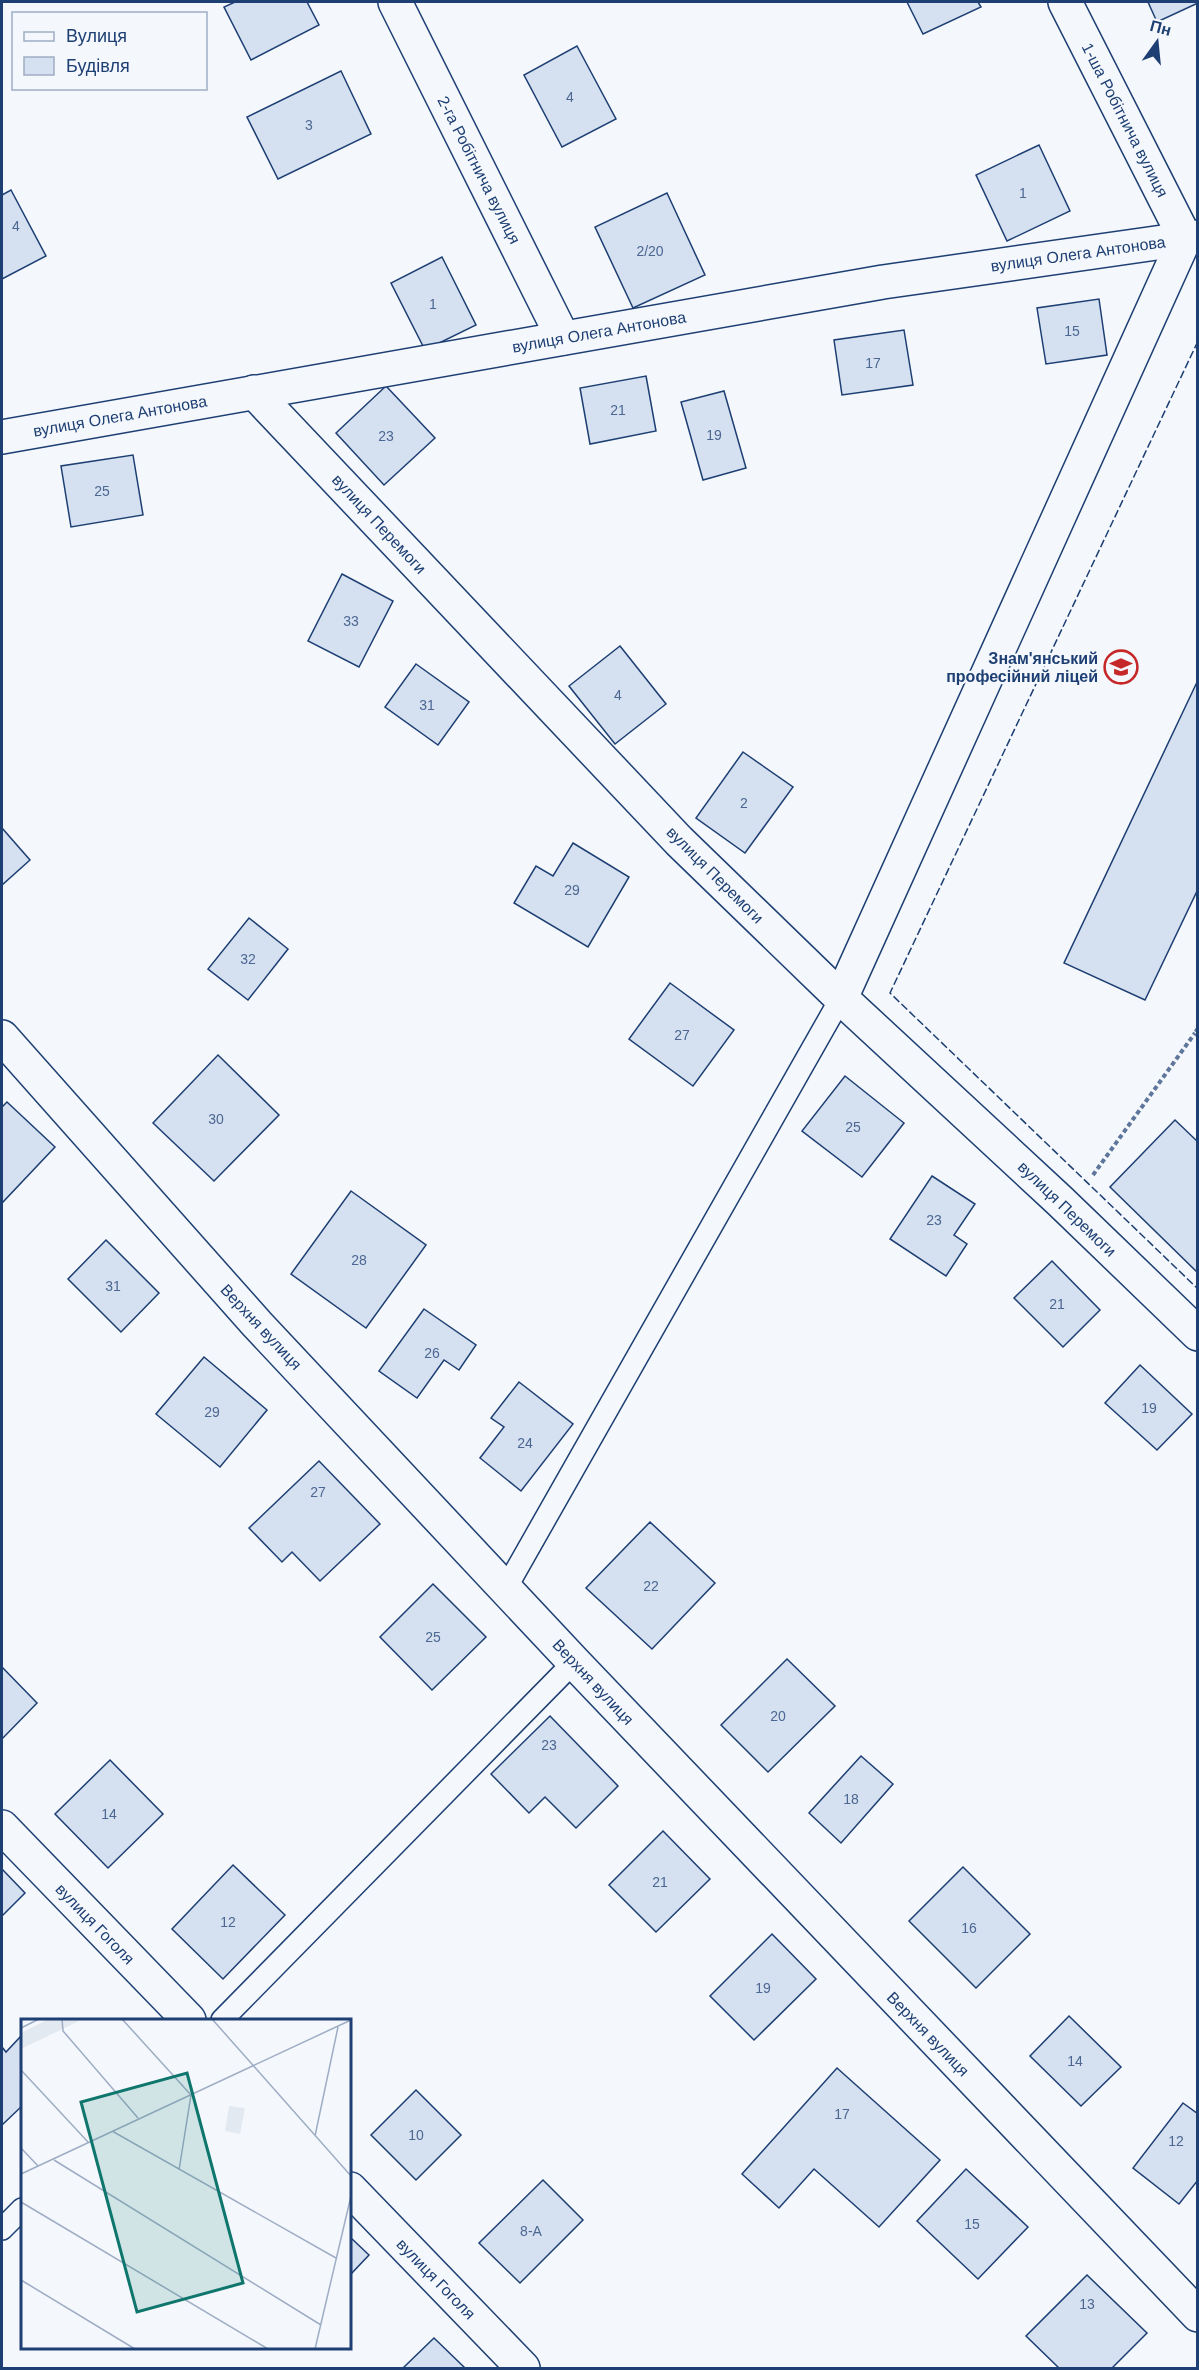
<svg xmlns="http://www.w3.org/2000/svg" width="1199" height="2370" viewBox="0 0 1199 2370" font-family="Helvetica,sans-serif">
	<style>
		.building { fill: #d5e0f0; stroke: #1d3f73; stroke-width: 1.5 }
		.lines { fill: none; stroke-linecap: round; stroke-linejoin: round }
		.service-casing { stroke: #1d3f73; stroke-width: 24 }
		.minor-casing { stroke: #1d3f73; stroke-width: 36 }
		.path { stroke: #5e769c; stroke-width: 4; stroke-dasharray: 4.5 3; stroke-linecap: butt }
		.service { stroke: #f4f7fb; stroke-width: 21 }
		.minor { stroke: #f4f7fb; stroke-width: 33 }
		.fence { stroke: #1d3f73; stroke-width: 1.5; stroke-dasharray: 8 3; stroke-linecap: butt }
		.labels { text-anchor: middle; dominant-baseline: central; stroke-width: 4.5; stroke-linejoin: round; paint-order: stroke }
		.number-label { font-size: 14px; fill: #4b6792 }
		.street-label { font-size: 16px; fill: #1d3f73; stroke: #f4f7fb }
		.poi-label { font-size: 16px; font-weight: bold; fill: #1d3f73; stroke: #f4f7fb; text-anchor: end }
		.inset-road { fill: none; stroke: #9eadc5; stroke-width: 1.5 }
		.view { fill: #0f766e; fill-opacity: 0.15; stroke: #0f766e; stroke-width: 3 }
		.inset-edge { fill: none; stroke: #1d3f73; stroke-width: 3 }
	</style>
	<rect width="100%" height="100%" fill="#f4f7fb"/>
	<g class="building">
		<path d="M235 2H307L319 25 251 60 224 7Z"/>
		<path d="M907 2H978L981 7 923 34Z"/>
		<path d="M1148 2H1198V3L1157 22Z"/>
		<path d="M577 46 616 119 562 147 524 75Z"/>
		<path d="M341 71 371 134 278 179 247 117Z"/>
		<path d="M1039 145 1070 211 1007 241 976 175Z"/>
		<path d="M11 190 46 256 2 279V195Z"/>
		<path d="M667 193 705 275 633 308 595 227Z"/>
		<path d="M442 257 476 325 425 350 391 283Z"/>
		<path d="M1099 299 1107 355 1046 364 1037 308Z"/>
		<path d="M904 330 913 385 842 395 834 340Z"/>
		<path d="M646 376 656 431 590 444 580 388Z"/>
		<path d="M386 386 435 438 384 485 336 433Z"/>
		<path d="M724 391 746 468 703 480 681 402Z"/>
		<path d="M133 455 143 515 71 527 61 466Z"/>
		<path d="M342 574 393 601 359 667 308 641Z"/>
		<path d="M620 646 666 704 615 744 569 686Z"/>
		<path d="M416 664 469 702 438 745 385 707Z"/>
		<path d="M1198 680V889L1145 1000 1064 963Z"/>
		<path d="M743 752 793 787 745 853 696 818Z"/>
		<path d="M2 828 30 860 2 885Z"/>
		<path d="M573 843 629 877 588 947 514 903 536 866 553 876Z"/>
		<path d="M249 918 288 949 248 1000 208 969Z"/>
		<path d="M670 983 734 1030 693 1086 629 1039Z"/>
		<path d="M218 1055 279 1115 214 1181 153 1123Z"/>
		<path d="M845 1076 904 1123 862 1177 802 1131Z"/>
		<path d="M7 1102 55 1147 2 1203V1107Z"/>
		<path d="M1175 1120 1198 1142V1273L1110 1187Z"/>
		<path d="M932 1176 975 1204 954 1235 967 1244 946 1276 890 1239Z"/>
		<path d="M351 1191 426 1245 366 1328 291 1274Z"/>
		<path d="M106 1240 159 1293 121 1332 68 1279Z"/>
		<path d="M1052 1261 1100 1310 1063 1347 1014 1298Z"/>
		<path d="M424 1309 476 1345 459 1370 444 1360 417 1398 379 1371Z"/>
		<path d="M204 1357 267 1410 220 1467 156 1414Z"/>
		<path d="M1140 1365 1192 1414 1157 1450 1105 1403Z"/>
		<path d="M519 1382 573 1424 521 1491 480 1458 504 1427 491 1418Z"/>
		<path d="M319 1461 380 1524 320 1581 292 1552 282 1562 249 1528Z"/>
		<path d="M650 1522 715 1583 652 1649 586 1588Z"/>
		<path d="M433 1584 486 1637 432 1690 380 1637Z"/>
		<path d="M787 1659 835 1706 768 1772 721 1725Z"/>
		<path d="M2 1667 37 1703 2 1739Z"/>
		<path d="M550 1716 618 1786 576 1828 545 1797 529 1813 491 1774Z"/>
		<path d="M861 1756 893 1784 841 1843 809 1813Z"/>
		<path d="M110 1760 163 1814 108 1868 55 1814Z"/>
		<path d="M663 1831 710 1879 656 1932 609 1885Z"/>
		<path d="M233 1865 285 1915 223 1979 172 1929Z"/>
		<path d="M963 1867 1030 1934 976 1988 909 1921Z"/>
		<path d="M2 1869 25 1893 2 1916Z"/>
		<path d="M772 1934 816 1979 754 2040 710 1996Z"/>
		<path d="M1069 2016 1121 2067 1081 2106 1030 2056Z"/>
		<path d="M22 2035V2106L2 2125V2047L6 2052Z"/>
		<path d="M837 2068 940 2160 879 2227 814 2169 779 2208 742 2174Z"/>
		<path d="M416 2090 461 2135 416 2180 371 2135Z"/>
		<path d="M1183 2103 1198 2114V2180L1179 2204 1133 2168Z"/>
		<path d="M966 2169 1028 2227 978 2279 917 2221Z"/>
		<path d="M543 2180 583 2220 520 2283 479 2243Z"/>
		<path d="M350 2237 369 2255 350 2275Z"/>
		<path d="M1087 2275 1147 2333 1112 2368H1059L1026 2336Z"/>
		<path d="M434 2338 465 2368H403Z"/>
	</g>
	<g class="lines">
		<defs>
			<g id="service">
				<path d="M506 1588 841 998"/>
				<path d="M222 2020 574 1662"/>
				<path d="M2 2229 22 2209"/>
			</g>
			<g id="minor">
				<path d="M395 2 563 338"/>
				<path d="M254 392 679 841 841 998 1060 1201 1198 1334"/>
				<path d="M2 437 883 282 1198 237"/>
				<path d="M841 998 1185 238 1065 2"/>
				<path d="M2 1037 257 1324 574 1662 1198 2315"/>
				<path d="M2 1827 189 2020"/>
				<path d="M350 2189 523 2368"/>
			</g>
		</defs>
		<use href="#service" class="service-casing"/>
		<use href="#minor" class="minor-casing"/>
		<g class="path">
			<path d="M1198 1028 1195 1033 1198 1036"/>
			<path d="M1093 1175 1195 1033"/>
		</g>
		<use href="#service" class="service"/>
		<use href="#minor" class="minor"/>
		<path class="fence" d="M1198 341 890 993 1198 1289"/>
	</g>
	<defs>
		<symbol id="university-ring" viewBox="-11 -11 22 22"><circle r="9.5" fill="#f4f7fb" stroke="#c62828" stroke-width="1.5"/><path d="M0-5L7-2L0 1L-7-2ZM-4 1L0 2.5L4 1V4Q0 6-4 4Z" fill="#c62828"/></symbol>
	</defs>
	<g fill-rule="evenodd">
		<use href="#university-ring" x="1102" y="648" width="38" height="38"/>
	</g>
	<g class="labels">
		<g class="number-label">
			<text x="570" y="97">4</text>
			<text x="309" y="125">3</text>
			<text x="1023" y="193">1</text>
			<text x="16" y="226">4</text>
			<text x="650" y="251">2/20</text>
			<text x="433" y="304">1</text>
			<text x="1072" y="331">15</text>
			<text x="873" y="363">17</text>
			<text x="618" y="410">21</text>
			<text x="714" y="435">19</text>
			<text x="386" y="436">23</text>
			<text x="102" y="491">25</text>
			<text x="351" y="621">33</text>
			<text x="618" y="695">4</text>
			<text x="427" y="705">31</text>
			<text x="744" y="803">2</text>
			<text x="572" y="890">29</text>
			<text x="248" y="959">32</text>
			<text x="682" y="1035">27</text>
			<text x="216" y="1119">30</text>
			<text x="853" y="1127">25</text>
			<text x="934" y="1220">23</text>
			<text x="359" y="1260">28</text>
			<text x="113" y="1286">31</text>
			<text x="1057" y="1304">21</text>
			<text x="432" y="1353">26</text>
			<text x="1149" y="1408">19</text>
			<text x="212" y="1412">29</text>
			<text x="525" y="1443">24</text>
			<text x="318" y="1492">27</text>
			<text x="651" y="1586">22</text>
			<text x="433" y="1637">25</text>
			<text x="778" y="1716">20</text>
			<text x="549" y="1745">23</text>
			<text x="851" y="1799">18</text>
			<text x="109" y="1814">14</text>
			<text x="660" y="1882">21</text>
			<text x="228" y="1922">12</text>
			<text x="969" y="1928">16</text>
			<text x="763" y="1988">19</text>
			<text x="1075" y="2061">14</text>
			<text x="842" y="2114">17</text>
			<text x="416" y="2135">10</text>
			<text x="1176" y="2141">12</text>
			<text x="972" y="2224">15</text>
			<text x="531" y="2231">8-А</text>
			<text x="1087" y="2304">13</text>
		</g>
		<g class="street-label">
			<text transform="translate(1125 120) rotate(63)">1-ша Робітнича вулиця</text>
			<text transform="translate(479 170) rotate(63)">2-га Робітнича вулиця</text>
			<text transform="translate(1078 254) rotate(-8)">вулиця Олега Антонова</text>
			<text transform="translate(599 332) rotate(-10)">вулиця Олега Антонова</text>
			<text transform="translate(120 416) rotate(-10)">вулиця Олега Антонова</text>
			<text transform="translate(379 524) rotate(47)">вулиця Перемоги</text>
			<text transform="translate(715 875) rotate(45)">вулиця Перемоги</text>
			<text transform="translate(1067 1209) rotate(44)">вулиця Перемоги</text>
			<text transform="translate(261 1327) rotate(47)">Верхня вулиця</text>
			<text transform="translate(593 1682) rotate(47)">Верхня вулиця</text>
			<text transform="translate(95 1924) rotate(46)">вулиця Гоголя</text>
			<text transform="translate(928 2034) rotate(46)">Верхня вулиця</text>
			<text transform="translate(436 2279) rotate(46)">вулиця Гоголя</text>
		</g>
		<g class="poi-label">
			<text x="1098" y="658">Знам'янський<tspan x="1098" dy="18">професійний ліцей</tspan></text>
		</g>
	</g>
	<g transform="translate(21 2019)">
		<rect width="330" height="330" fill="#f4f7fb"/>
		<path d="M28 0H62L0 30V14ZM208 87 224 89 219 115 204 112Z" fill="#e3e9f0"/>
		<path class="inset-road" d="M41 0 42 12 117 99M101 0 170 76 158 151M191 0 330 157M0 9 18 0M0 51 67 123M91 112 315 239M294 117 317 8M0 129 17 147M33 141 300 306M0 155 330 1M0 183 247 330M0 261 114 330M294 330 330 177"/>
		<path class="view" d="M166 54 222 264 116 293 60 83Z"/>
		<rect width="330" height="330" class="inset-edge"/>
	</g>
	<rect width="1199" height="2370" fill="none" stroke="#1d3f73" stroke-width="6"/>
	<rect x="12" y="12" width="195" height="78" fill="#f4f7fb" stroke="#9eadc5" stroke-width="1.5"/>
	<rect x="24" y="32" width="30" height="9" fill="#f4f7fb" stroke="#9eadc5" stroke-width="1.5"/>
	<text x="66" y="42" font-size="18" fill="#1d3f73">Вулиця</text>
	<rect x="24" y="57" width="30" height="18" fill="#d5e0f0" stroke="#9eadc5" stroke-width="1.5"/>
	<text x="66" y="72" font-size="18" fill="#1d3f73">Будівля</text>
	<g transform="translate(1157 42) rotate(15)" stroke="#f4f7fb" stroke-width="4.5" paint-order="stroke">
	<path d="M0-4.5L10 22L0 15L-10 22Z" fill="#1d3f73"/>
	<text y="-9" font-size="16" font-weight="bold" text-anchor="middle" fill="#1d3f73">Пн</text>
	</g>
</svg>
